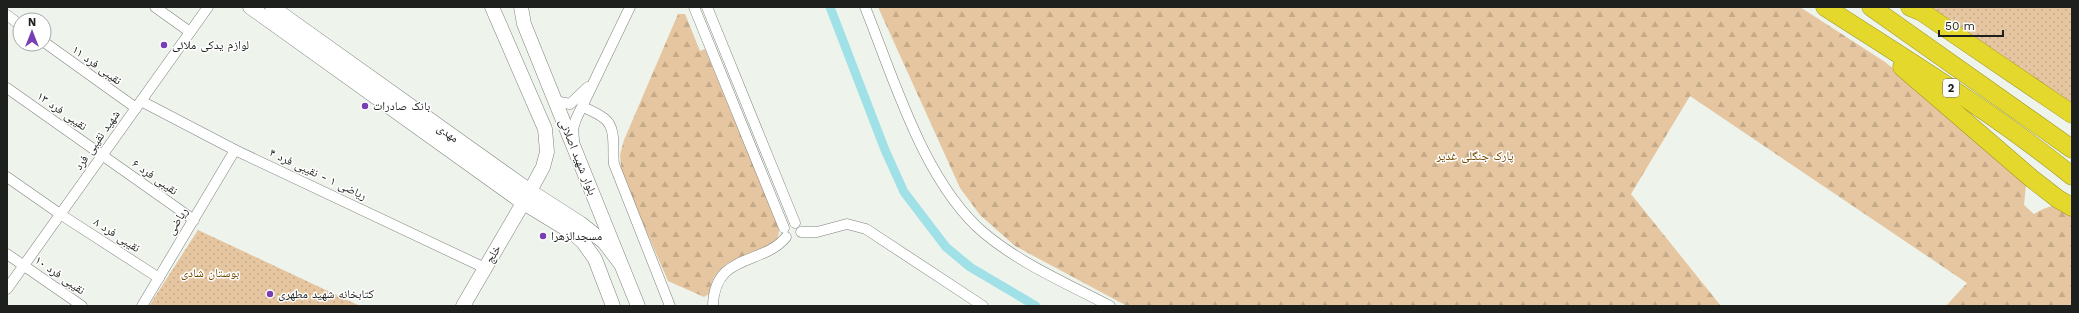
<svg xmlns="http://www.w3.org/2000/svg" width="2079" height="313" viewBox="0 0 2079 313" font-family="'Work Sans','Noto Naskh Arabic',sans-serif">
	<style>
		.forest { fill: url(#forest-firs) }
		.park { fill: url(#park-dots) }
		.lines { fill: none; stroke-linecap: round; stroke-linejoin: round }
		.canal { stroke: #a0e1e7; stroke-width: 9 }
		.street-casing { stroke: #7e837c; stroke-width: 11 }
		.secondary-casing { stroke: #7e837c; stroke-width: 15 }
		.highway-casing { stroke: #9f9827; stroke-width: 19 }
		.street { stroke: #fff; stroke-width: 10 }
		.secondary { stroke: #fff; stroke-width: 14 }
		.highway { stroke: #e5d82d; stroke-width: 18 }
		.poi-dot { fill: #7a3eb4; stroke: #fff; stroke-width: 1.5 }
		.labels { text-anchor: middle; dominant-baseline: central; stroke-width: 3; stroke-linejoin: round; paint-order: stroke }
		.shield { fill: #fff; stroke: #626361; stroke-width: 1 }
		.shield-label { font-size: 11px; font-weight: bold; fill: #1e201d }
		.poi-label { font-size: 12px; fill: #1e201d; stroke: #fff; text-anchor: start }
		.street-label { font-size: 12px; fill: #1e201d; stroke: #fff }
		.park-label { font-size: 12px; fill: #734800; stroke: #fff }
	</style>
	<defs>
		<pattern id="forest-firs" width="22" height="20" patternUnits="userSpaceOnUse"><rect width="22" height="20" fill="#e6c6a0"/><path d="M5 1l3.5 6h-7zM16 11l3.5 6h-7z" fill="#c5aa89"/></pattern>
		<pattern id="park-dots" width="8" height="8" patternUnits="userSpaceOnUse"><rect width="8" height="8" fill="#e6c6a0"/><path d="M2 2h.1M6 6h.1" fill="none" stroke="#c5aa89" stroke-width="1.8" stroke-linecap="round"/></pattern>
	</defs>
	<rect width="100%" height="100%" fill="#eef4ec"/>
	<g class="forest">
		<path d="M878 7H1800L1885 62 1963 125 2026 185 2024 205 2034 214C2049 205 2056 203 2072 212V306H1946L1967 283 1690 96 1631 194 1721 306H1127L1015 246 980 215 960 188Z"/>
		<path d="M678 14H685L700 51 705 49 779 228C779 234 778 241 773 246 769 250 759 252 753 253 730 259 712 269 709 294L704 297 668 281 622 175 620 155 624 140Z"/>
	</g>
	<g class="park">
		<path d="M1925 7H2072V103L2061 95Z"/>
		<path d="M198 230 360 306H149Z"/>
	</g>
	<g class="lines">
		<path class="canal" d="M830 7 885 150 904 192 946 247 970 267 1036 306"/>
		<defs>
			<g id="street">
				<path d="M155 7 190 32"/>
				<path d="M694 7 784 228"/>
				<path d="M707 7 795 223"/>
				<path d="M865 7C894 79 924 182 984 233 1021 264 1068 284 1110 306"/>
				<path d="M7 15 20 25"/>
				<path d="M44 42 136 108"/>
				<path d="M7 88 194 220"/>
				<path d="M141 101 235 150 485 268"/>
				<path d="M555 101 570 104 588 87"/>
				<path d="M583 107C590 110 599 114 605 119 617 129 612 150 614 164L670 306"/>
				<path d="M574 140 573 129 576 119 630 7"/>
				<path d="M7 177 60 214 159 278"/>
				<path d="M801 232H817L847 224 866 229 983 306"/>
				<path d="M7 254 82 306"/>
				<path d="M7 289 208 7"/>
				<path d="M142 306 235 150"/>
				<path d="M713 306C714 252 763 266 786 237"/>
			</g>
			<g id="secondary">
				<path d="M250 7 522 202 573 233 583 242 595 259 613 306"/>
				<path d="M272 7 530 191 580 223 604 242 620 263"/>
				<path d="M521 7 524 24 638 306"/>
				<path d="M463 306 530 191 543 167 547 152 545 129 492 7"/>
			</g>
			<g id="highway">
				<path d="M1825 7C1909 61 1994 113 2072 176"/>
				<path d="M1871 7 2072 149"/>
				<path d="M1910 7 1922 12 2072 114"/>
				<path d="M1902 67 2031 178 2058 199 2072 207"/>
			</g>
		</defs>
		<use href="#street" class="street-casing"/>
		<use href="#secondary" class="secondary-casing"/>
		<use href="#highway" class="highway-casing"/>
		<use href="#street" class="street"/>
		<use href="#secondary" class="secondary"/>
		<use href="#highway" class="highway"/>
	</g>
	<g class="poi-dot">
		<circle cx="164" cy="45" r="4"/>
		<circle cx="365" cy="106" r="4"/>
		<circle cx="543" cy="236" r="4"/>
		<circle cx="270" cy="294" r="4"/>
	</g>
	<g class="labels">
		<rect class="shield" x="1943" y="79" width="16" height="18" rx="3"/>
		<g class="shield-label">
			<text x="1951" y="88">2</text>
		</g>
		<g class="poi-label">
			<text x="172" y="45">لوازم یدکی ملائی</text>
			<text x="373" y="106">بانک صادرات</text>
			<text x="551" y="236">مسجدالزهرا</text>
			<text x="278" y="294">کتابخانه شهید مطهری</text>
		</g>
		<g class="street-label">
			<text transform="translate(97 65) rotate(36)">نقیبی فرد ۱۱</text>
			<text transform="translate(62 111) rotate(35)">نقیبی فرد ۱۳</text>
			<text transform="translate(448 133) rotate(36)">مهدی</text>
			<text transform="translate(97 140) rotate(-55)">شهید نقیبی فرد</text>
			<text transform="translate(578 157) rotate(68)">بلوار شهید اصلانی</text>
			<text transform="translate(318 174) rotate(25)">ریاضی ۱ - نقیبی فرد ۴</text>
			<text transform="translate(155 177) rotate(35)">نقیبی فرد ۶</text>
			<text transform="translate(177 221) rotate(-59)">ریاضی</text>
			<text transform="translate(117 235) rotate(33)">نقیبی فرد ۸</text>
			<text transform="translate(493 254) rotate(-60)">خلج</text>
			<text transform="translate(60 275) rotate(35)">نقیبی فرد ۱۰</text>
		</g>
		<g class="park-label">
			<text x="1475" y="156">پارک جنگلی غدیر</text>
			<text x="210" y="273">بوستان شادی</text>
		</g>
	</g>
	<rect width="2079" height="313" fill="none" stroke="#1e201d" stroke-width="16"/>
	<g transform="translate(32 32)"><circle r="19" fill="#ffffff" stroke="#a5a6a5"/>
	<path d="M0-3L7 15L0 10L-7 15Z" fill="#7a3eb4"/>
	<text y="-6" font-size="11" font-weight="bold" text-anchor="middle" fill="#1e201d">N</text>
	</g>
	<path d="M1939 30v6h64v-6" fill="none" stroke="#1e201d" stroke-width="2"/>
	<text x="1945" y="30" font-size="12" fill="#1e201d" stroke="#ffffff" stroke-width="3" paint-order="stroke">50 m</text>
</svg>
